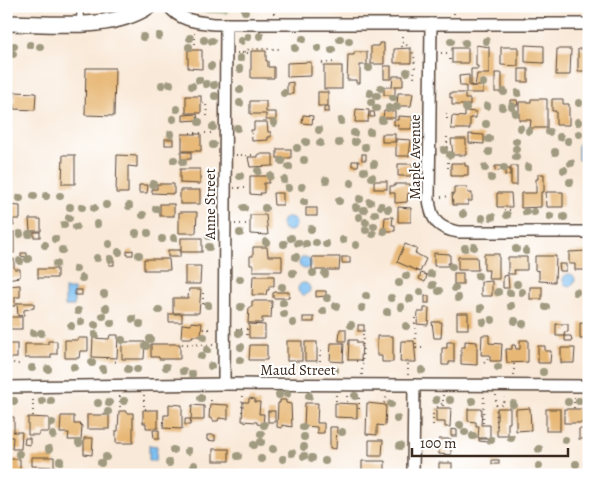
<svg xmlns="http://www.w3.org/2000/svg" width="595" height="481" viewBox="0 0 595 481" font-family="Alegreya,serif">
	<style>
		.green { fill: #99ca79; stroke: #6a7a4c }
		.water { fill: #7dbff2; stroke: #5c7488 }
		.building { fill: #e7b774 }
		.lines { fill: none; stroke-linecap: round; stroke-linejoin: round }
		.lane-casing { stroke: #58473a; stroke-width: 8 }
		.street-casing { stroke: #58473a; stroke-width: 14 }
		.secondary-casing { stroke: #58473a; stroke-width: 18 }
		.path { stroke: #58473a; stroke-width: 2; stroke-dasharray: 1 4; stroke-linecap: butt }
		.lane { stroke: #fff; stroke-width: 5.5 }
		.street { stroke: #fff; stroke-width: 11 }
		.secondary { stroke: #fff; stroke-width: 15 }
		.tree { fill: #a09a81 }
		.labels { text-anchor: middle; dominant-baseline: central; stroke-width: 4; stroke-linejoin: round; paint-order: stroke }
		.street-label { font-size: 15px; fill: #3b2a1e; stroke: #fff }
	</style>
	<rect width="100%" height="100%" fill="#fff"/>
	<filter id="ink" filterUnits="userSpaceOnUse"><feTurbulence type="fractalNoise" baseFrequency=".02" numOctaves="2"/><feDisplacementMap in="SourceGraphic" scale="10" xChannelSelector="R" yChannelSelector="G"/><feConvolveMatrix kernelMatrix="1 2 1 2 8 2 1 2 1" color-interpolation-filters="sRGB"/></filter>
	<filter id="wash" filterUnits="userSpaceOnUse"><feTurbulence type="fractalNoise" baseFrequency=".0096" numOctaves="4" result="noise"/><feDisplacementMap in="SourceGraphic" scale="20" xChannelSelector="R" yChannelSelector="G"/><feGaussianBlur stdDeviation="1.12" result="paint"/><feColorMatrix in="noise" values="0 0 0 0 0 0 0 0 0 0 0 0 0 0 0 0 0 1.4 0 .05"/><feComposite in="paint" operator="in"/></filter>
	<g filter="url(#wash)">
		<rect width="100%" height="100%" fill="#f9e9d8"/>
		<path class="green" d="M191 6H227V13L202 12Z"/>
		<g class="water">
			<path d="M578 144H587V161L578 160Z"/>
			<circle cx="289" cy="224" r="7"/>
			<circle cx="305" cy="263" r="6"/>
			<circle cx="569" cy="280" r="6"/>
			<circle cx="304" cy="289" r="6"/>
			<rect x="65" y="289" width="9" height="17"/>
			<path d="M149 445 157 446 156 461H149Z"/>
		</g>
		<g id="blocks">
			<g class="building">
				<path d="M379 43H384V64H371V46H379Z"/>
				<path d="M476 45 489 47V74H477L475 86H471V69H478V66H476Z"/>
				<path d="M525 45 544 46V63L525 62Z"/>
				<path d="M501 47H518V66L501 65Z"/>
				<path d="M411 48V63H394V49Z"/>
				<rect x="452" y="48" width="16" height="15"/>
				<path d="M557 49H571L570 75H556Z"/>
				<path d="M578 49H589V75H586V71H578Z"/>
				<path d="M188 50H202V69L188 68Z"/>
				<path d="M251 51H266V61H268V67H274V78H251Z"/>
				<path d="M354 52H367V65H360V83H356V80H347L348 55H354Z"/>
				<path d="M311 62V76L287 77V63Z"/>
				<rect x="324" y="66" width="18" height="23"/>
				<rect x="384" y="66" width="7" height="13"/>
				<path d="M86 68H115L114 116 85 115Z"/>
				<rect x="519" y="69" width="9" height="13"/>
				<rect x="495" y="73" width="7" height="19"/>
				<path d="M469 75V86H483V93H466V86H460L459 76Z"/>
				<path d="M393 76H403V86H395V95H384V87H392Z"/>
				<path d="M293 82V94H287V83Z"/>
				<path d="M15 92 36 93 35 110 14 109Z"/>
				<rect x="318" y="92" width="10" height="14"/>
				<path d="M398 93H413L411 106H397Z"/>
				<path d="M450 93H465V99H470V105H452V97L450 98Z"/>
				<rect x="186" y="96" width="15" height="17"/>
				<path d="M531 99H547V128H530L531 120H519V102H531Z"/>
				<path d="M552 99H563V104H569V125H556V111H552Z"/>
				<path d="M510 100H517L518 105H510Z"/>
				<path d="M250 101H266V112H276V120H266V114H250Z"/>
				<rect x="324" y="107" width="5" height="5"/>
				<path d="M356 109 369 110 368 122H355Z"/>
				<path d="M384 111H395V118H383Z"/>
				<path d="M465 111 476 112V118H470V129H451L452 116 465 117Z"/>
				<path d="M370 112H374L375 117H370Z"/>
				<path d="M197 114 198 120 183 121V115Z"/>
				<path d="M303 115 313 116 312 124 302 123Z"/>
				<path d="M398 116 413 117 411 129H398V125H394V120H398Z"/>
				<path d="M254 122H267L268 132H271V137H268V140L252 141 251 130H254Z"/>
				<rect x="182" y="134" width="19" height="17"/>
				<rect x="382" y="134" width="13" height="8"/>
				<path d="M469 134 484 135V144L469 143Z"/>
				<rect x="165" y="139" width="8" height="6"/>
				<path d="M396 139 411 140 409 156H396Z"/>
				<path d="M451 139H466V155H453Z"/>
				<rect x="277" y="149" width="14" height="9"/>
				<rect x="181" y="152" width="10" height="7"/>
				<path d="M258 154H273V166L250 167 248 157H258Z"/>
				<rect x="362" y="154" width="4" height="6"/>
				<path d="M63 155H75V184H62Z"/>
				<path d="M117 155 137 156V167L128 166V193H116Z"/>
				<path d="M352 161H359L358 166H352Z"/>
				<path d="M451 163H465V166H468V175H464V176H451Z"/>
				<path d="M398 164H413L411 176H398Z"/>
				<path d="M495 166H501V170L495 171Z"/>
				<rect x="511" y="166" width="6" height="19"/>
				<path d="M180 169H200V184L180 183Z"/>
				<rect x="505" y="169" width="5" height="6"/>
				<path d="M538 174H544V192H541V207L521 208V193H536V179H538Z"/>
				<path d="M250 176H269V183H264V193H260L261 195 250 194Z"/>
				<rect x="374" y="181" width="13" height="8"/>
				<path d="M157 184H174V194L152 193V189H157Z"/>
				<path d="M395 184H410V193H408L407 202 395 203V193H390V186H395Z"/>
				<path d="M139 185H148L147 193H139Z"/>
				<path d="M454 187H467L468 193H472V201H468V205H453L452 193 454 194Z"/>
				<rect x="180" y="190" width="20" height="14"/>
				<path d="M546 192H563V207H547Z"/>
				<path d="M273 193H283V205H274Z"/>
				<path d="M497 193H511L512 207H497Z"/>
				<rect x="160" y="204" width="14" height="12"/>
				<path d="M6 205 20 206V219H13L14 226H6Z"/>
				<path d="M398 207 411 208V222H398Z"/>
				<rect x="306" y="208" width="11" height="8"/>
				<path d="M179 212H197L196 233H179Z"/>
				<path d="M250 215H266L268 235 250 234Z"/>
				<path d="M385 217H393L392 225H395V231H384Z"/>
				<path d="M29 219H41V231H30Z"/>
				<rect x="6" y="232" width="8" height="21"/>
				<rect x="34" y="232" width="6" height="5"/>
				<rect x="181" y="238" width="21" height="14"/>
				<path d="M405 244 417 249 415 253 426 259 420 272 397 262Z"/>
				<path d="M253 247H267L268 256H282V271H253V265H250V256H253Z"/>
				<path d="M133 250V255H127V251Z"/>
				<rect x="168" y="250" width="12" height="7"/>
				<path d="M587 251 589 267H586V270H575V264H569V252Z"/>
				<path d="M21 253H27V257L21 256Z"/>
				<path d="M434 253 450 254V263H448V266H434Z"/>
				<path d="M484 254H499V279H488L489 270H484Z"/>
				<path d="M535 256H556L555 282 539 281V271L535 270Z"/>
				<path d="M312 257H340L339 270H312Z"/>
				<rect x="342" y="257" width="8" height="6"/>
				<path d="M458 257H477L478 270H458Z"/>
				<path d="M508 257H527V270H514L515 274H508Z"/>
				<path d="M6 259H14V269H20V277L6 279Z"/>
				<path d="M144 259H169L170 270H144Z"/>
				<rect x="109" y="260" width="5" height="5"/>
				<path d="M559 264H566V271H560Z"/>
				<path d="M185 266H201L200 284H185Z"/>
				<rect x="38" y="269" width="19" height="9"/>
				<path d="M421 273 427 275 425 282 419 279Z"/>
				<rect x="454" y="273" width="9" height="11"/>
				<path d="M508 275 509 288H503V276Z"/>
				<path d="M253 276H274V286H269V290H267L266 295H252Z"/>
				<path d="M492 281V296H481V282Z"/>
				<path d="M20 285V297H15V306H6V286Z"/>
				<rect x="530" y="287" width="12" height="12"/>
				<path d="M189 289H201L199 313H173V298H188Z"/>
				<rect x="75" y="290" width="7" height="5"/>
				<path d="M316 291H326V296L316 297Z"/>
				<path d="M275 292H289V298H273V293Z"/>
				<rect x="425" y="296" width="4" height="7"/>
				<path d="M252 301H272L271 318H262V323H248L249 307H252Z"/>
				<path d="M17 303H34V308L24 310V315L18 316Z"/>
				<path d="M424 308H429L428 325 417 324 418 312H424Z"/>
				<rect x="457" y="313" width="11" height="16"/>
				<rect x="169" y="314" width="13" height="8"/>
				<rect x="10" y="317" width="12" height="12"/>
				<rect x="303" y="317" width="11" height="5"/>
				<path d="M191 322 202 323 201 336H192V338H181L182 324 191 325Z"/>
				<path d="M432 322H442L441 338H434Z"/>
				<path d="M580 323 589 324V339H580Z"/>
				<path d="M249 324 265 325V338H249Z"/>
				<path d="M556 324H568V332H564L565 336H556Z"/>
				<rect x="358" y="325" width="6" height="6"/>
				<path d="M340 329H346V341H339Z"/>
				<path d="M110 335H118L117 358 92 357 93 338 109 339Z"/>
				<path d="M482 335H489V343L502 344 501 361H490V355H481Z"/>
				<path d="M377 336H393V362H382V356H377Z"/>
				<path d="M565 336H571L572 341H565Z"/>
				<path d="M78 338H88V351H80L79 358H65V340H78Z"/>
				<path d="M349 340H357V343H362L361 360H348Z"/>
				<path d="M520 340H528V362L507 363 506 349H512V345H515L516 349H520Z"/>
				<path d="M48 341H57V354H51V358H25V344H48Z"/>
				<rect x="287" y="341" width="15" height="20"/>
				<path d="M401 341H414L416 362H400Z"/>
				<path d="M465 341 477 342V365L461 364V347H465Z"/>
				<path d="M122 342H145L144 359H122Z"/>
				<rect x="305" y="342" width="12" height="19"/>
				<path d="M447 342H454V362H449V365H442V348H447Z"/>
				<path d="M331 343H344L343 362 330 361Z"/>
				<rect x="6" y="344" width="11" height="14"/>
				<path d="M151 344H180V359H159V357H151Z"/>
				<path d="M250 345H267V360H249Z"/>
				<path d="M538 346H545V351H551L550 363H538Z"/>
				<path d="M561 348H575L574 363H561Z"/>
				<path d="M249 398 255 399V402H260L259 414H264L263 425 257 424V422L242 421 243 402H249Z"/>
				<path d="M280 400H286V403L291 404 292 427 282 425V428L277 427 278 403H280Z"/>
				<path d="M305 403H318L317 423H324V433H317V427L304 426Z"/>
				<path d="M335 403 357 404V418L335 417Z"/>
				<path d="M367 403 386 405 385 426 377 425V435L366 434Z"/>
				<path d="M169 404 182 405V429L163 428 164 415H169Z"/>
				<path d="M210 404 228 405V419L219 418 218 421H213V419L209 418Z"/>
				<path d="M192 405 204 406V420H191Z"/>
				<path d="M436 408H451L450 427H445V422H436Z"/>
				<path d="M497 408H510V423H508V436H497Z"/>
				<path d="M530 408 531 430 516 431V409Z"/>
				<path d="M468 409H482L481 425H490V438H478L479 426H476V422L468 421Z"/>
				<rect x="546" y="409" width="14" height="22"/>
				<rect x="564" y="409" width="19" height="14"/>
				<path d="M143 410H158V428H146V423H143Z"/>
				<path d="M119 411H126V413H133V443H116V431H118Z"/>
				<rect x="268" y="411" width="7" height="11"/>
				<rect x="87" y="415" width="22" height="14"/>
				<path d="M61 416H74V424H80L82 426 81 440H68L69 433H60Z"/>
				<path d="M6 417H14V431L13 432H22L21 449H12L13 437H6Z"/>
				<path d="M28 417 49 418V432H39V435H28Z"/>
				<path d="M185 419H191L190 425H185Z"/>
				<path d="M330 427H337L336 449 330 448Z"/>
				<path d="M451 429 457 430V436H451Z"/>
				<rect x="579" y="429" width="7" height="10"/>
				<path d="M153 430H159V439H154Z"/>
				<path d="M207 435H215V441L207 440Z"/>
				<path d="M25 438H30V445L24 444Z"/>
				<path d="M84 438H93L92 455 84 454Z"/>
				<path d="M439 439H451V455L439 454Z"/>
				<path d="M479 439H488V442L479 441Z"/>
				<path d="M369 440H383L382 456H369Z"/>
				<rect x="213" y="449" width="16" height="12"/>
				<path d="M32 457H54V467L32 466Z"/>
				<path d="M6 459H20V469H25V475H6Z"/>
				<rect x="492" y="460" width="7" height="4"/>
				<path d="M585 460H589V471H586Z"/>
				<path d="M362 461H385V473H382V475H369V471H362Z"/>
				<rect x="439" y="463" width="13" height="12"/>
			</g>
		</g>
	</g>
	<g filter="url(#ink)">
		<use href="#blocks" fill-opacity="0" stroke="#58473a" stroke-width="1"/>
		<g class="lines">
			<defs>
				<path id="lane" d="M80 23V6"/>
				<g id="street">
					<path d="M169 6C179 21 198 22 214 24H589"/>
					<path d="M431 24 429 199C431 220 438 229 459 232H589"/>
					<path d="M224 384 226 24"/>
					<path d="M6 387 224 384 589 386"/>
					<path d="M413 475 414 385"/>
				</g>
				<path id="secondary" d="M6 23C51 23 110 32 149 6"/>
			</defs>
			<use href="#lane" class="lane-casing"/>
			<use href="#street" class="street-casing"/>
			<use href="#secondary" class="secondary-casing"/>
			<g class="path">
				<path d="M274 14V6"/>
				<path d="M454 14V6"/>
				<path d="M195 33V48"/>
				<path d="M402 42C419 52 414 63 414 81"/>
				<path d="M402 47V34"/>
				<path d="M237 53H249"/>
				<path d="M244 53 249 49H282"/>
				<path d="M441 53H450V63"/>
				<path d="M322 63 335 62"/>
				<path d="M203 103H206L207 116"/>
				<path d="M447 113V119H450"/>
				<path d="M190 133H215"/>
				<path d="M447 137V147H450"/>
				<path d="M236 155H256"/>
				<path d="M448 168V160"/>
				<path d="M234 188H249"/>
				<path d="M441 197 451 196"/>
				<path d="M504 210H514"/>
				<path d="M235 224H248"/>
				<path d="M203 304V293"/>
				<path d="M415 318 416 348H426"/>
				<path d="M203 329H213"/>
				<path d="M236 329H248"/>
				<path d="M247 329V337H248"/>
				<path d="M182 344 214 345"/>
				<path d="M106 358 110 361 119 362"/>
				<path d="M9 360 15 364H21"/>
				<path d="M320 361V352H323"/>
				<path d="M356 361H362"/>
				<path d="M484 363 489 357"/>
				<path d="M514 364V376"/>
				<path d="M362 375 363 332"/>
				<path d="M408 375V363"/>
				<path d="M144 395V409H148"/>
				<path d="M336 395V402"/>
				<path d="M443 395V407"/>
				<path d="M496 395 497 426"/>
				<path d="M120 396V410"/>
				<path d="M211 401V394"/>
				<path d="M347 402V394"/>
				<path d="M384 403 387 396"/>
				<path d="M496 405H503L504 397"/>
				<path d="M574 408V396"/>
				<path d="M359 409V394"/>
				<path d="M242 412 243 395"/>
				<path d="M33 416V398"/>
				<path d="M483 423 484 395"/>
				<path d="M433 425V410L443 403"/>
				<path d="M422 471H438"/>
			</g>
			<use href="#lane" class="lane"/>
			<use href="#street" class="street"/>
			<use href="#secondary" class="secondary"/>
		</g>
		<g class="tree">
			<circle cx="245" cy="11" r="4"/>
			<circle cx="159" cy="36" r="4"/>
			<circle cx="260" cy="36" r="4"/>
			<circle cx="143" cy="37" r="4"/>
			<circle cx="248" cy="37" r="4"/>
			<circle cx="190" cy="38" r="4"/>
			<circle cx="303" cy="39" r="4"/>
			<circle cx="340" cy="39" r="4"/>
			<circle cx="204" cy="40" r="4"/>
			<circle cx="212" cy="41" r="4"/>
			<circle cx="241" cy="41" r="4"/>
			<circle cx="349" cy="41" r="4"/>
			<circle cx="451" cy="41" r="4"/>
			<circle cx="486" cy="41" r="4"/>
			<circle cx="465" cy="43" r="4"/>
			<circle cx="30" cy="45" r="4"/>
			<circle cx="14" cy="46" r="4"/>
			<circle cx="40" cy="47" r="4"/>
			<circle cx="189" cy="47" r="4"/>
			<circle cx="295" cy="48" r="4"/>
			<circle cx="318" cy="48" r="4"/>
			<circle cx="332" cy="50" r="4"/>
			<circle cx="13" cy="54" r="4"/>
			<circle cx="240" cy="58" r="4"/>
			<circle cx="211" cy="66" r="4"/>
			<circle cx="369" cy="68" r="4"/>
			<circle cx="240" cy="69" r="4"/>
			<circle cx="407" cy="72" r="4"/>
			<circle cx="199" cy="80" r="4"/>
			<circle cx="483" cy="83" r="4"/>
			<circle cx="170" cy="84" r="4"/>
			<circle cx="206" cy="84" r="4"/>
			<circle cx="162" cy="85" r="4"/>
			<circle cx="214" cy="85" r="4"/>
			<circle cx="192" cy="86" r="4"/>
			<circle cx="381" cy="88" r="4"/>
			<circle cx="240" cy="90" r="4"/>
			<circle cx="504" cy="92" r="4"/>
			<circle cx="284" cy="93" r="4"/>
			<circle cx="370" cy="93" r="4"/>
			<circle cx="518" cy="93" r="4"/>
			<circle cx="215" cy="96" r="4"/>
			<circle cx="377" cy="96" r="4"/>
			<circle cx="393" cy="98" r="4"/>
			<circle cx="371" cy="102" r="4"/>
			<circle cx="240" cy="103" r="4"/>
			<circle cx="579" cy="103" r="4"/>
			<circle cx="487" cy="106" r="4"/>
			<circle cx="512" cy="106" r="4"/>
			<circle cx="397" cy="107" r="4"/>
			<circle cx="502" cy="107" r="4"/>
			<circle cx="376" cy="108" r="4"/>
			<circle cx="389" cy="108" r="4"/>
			<circle cx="466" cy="108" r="4"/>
			<circle cx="177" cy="109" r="4"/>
			<circle cx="515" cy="113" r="4"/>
			<circle cx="173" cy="119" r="4"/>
			<circle cx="382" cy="120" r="4"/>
			<circle cx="341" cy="121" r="4"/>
			<circle cx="199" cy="122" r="4"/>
			<circle cx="578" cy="122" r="4"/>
			<circle cx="274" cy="123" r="4"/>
			<circle cx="486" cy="124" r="4"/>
			<circle cx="213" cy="127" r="4"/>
			<circle cx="237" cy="128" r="4"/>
			<circle cx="520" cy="128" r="4"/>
			<circle cx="319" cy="130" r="4"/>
			<circle cx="529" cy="131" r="4"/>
			<circle cx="370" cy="132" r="4"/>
			<circle cx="549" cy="132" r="4"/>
			<circle cx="354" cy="133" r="4"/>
			<circle cx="171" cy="134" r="4"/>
			<circle cx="579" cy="134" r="4"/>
			<circle cx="560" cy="137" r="4"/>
			<circle cx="489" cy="139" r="4"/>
			<circle cx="516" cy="141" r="4"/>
			<circle cx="568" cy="141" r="4"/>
			<circle cx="306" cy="142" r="4"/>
			<circle cx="355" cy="142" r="4"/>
			<circle cx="320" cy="143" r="4"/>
			<circle cx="339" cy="143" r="4"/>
			<circle cx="213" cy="145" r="4"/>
			<circle cx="365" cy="147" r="4"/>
			<circle cx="297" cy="148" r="4"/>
			<circle cx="516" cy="149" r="4"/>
			<circle cx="444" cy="150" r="4"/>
			<circle cx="489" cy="152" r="4"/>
			<circle cx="555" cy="152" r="4"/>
			<circle cx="450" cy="155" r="4"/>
			<circle cx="516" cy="157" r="4"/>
			<circle cx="174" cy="160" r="4"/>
			<circle cx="304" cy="160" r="4"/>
			<circle cx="282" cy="161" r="4"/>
			<circle cx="183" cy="162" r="4"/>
			<circle cx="571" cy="163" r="4"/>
			<circle cx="374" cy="164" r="4"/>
			<circle cx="289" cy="167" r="4"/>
			<circle cx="528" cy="167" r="4"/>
			<circle cx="485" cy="168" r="4"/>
			<circle cx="504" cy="168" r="4"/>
			<circle cx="564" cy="170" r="4"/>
			<circle cx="258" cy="171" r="4"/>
			<circle cx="364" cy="171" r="4"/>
			<circle cx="240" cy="176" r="4"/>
			<circle cx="270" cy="176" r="4"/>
			<circle cx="372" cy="177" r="4"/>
			<circle cx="491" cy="178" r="4"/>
			<circle cx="284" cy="180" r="4"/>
			<circle cx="326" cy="180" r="4"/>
			<circle cx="570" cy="182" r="4"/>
			<circle cx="351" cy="183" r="4"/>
			<circle cx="153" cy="184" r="4"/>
			<circle cx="302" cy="187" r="4"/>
			<circle cx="288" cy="188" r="4"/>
			<circle cx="34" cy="196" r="4"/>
			<circle cx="46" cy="196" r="4"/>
			<circle cx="60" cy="196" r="4"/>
			<circle cx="20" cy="198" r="4"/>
			<circle cx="360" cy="199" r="4"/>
			<circle cx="339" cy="201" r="4"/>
			<circle cx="304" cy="202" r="4"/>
			<circle cx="370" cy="202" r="4"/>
			<circle cx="106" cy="205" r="4"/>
			<circle cx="129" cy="206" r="4"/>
			<circle cx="381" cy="206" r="4"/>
			<circle cx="70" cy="207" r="4"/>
			<circle cx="82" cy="207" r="4"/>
			<circle cx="356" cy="207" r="4"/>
			<circle cx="94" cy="208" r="4"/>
			<circle cx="244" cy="208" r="4"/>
			<circle cx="265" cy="208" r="4"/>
			<circle cx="156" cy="209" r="4"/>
			<circle cx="388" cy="209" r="4"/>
			<circle cx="364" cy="210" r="4"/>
			<circle cx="526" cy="212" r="4"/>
			<circle cx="534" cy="212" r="4"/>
			<circle cx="375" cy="214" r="4"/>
			<circle cx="463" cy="214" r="4"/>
			<circle cx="143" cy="215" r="4"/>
			<circle cx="507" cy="215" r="4"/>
			<circle cx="550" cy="216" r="4"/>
			<circle cx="359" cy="217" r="4"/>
			<circle cx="492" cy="217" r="4"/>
			<circle cx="564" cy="217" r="4"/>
			<circle cx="69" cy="218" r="4"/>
			<circle cx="482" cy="218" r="4"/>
			<circle cx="213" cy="221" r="4"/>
			<circle cx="366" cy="222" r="4"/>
			<circle cx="97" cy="224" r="4"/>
			<circle cx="64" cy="225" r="4"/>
			<circle cx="374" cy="226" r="4"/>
			<circle cx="76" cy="227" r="4"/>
			<circle cx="311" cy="229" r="4"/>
			<circle cx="366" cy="230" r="4"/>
			<circle cx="384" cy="231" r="4"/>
			<circle cx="136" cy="233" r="4"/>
			<circle cx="148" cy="233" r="4"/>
			<circle cx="240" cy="233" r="4"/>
			<circle cx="20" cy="234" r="4"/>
			<circle cx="29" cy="234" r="4"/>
			<circle cx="373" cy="234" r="4"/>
			<circle cx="209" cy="236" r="4"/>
			<circle cx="174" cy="238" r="4"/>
			<circle cx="291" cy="238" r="4"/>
			<circle cx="55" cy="239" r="4"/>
			<circle cx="162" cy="239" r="4"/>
			<circle cx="343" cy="240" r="4"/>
			<circle cx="266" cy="242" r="4"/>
			<circle cx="298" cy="243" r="4"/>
			<circle cx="316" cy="243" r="4"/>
			<circle cx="109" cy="244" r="4"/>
			<circle cx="284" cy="244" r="4"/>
			<circle cx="306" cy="244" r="4"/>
			<circle cx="326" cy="244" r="4"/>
			<circle cx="45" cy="245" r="4"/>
			<circle cx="356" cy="245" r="4"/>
			<circle cx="209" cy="247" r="4"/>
			<circle cx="474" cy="247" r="4"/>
			<circle cx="465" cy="248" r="4"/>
			<circle cx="516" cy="249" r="4"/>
			<circle cx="62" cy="250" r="4"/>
			<circle cx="526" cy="251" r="4"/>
			<circle cx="119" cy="252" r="4"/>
			<circle cx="139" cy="255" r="4"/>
			<circle cx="296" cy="257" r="4"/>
			<circle cx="97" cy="258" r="4"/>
			<circle cx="28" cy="259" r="4"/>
			<circle cx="110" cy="259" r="4"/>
			<circle cx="20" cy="261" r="4"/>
			<circle cx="56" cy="264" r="4"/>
			<circle cx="452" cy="267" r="4"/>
			<circle cx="76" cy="269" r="4"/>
			<circle cx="293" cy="273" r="4"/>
			<circle cx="313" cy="273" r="4"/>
			<circle cx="325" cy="274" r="4"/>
			<circle cx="431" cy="274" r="4"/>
			<circle cx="406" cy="276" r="4"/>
			<circle cx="478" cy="276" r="4"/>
			<circle cx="82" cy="278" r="4"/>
			<circle cx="240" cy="279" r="4"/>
			<circle cx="399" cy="283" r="4"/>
			<circle cx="517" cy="284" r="4"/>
			<circle cx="433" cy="285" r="4"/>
			<circle cx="282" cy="287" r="4"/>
			<circle cx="455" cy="288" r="4"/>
			<circle cx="439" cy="291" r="4"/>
			<circle cx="420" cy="292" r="4"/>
			<circle cx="498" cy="292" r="4"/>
			<circle cx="522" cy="292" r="4"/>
			<circle cx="576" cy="292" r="4"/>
			<circle cx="510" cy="293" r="4"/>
			<circle cx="104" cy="294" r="4"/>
			<circle cx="366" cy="296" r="4"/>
			<circle cx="327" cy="298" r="4"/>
			<circle cx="391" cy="298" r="4"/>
			<circle cx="458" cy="298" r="4"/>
			<circle cx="410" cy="299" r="4"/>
			<circle cx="283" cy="303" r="4"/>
			<circle cx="208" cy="305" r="4"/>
			<circle cx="336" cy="306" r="4"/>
			<circle cx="511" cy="306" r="4"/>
			<circle cx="241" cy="307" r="4"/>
			<circle cx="401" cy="307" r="4"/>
			<circle cx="546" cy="307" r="4"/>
			<circle cx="106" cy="308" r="4"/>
			<circle cx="362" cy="308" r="4"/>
			<circle cx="481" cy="308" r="4"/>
			<circle cx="159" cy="310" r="4"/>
			<circle cx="78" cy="311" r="4"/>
			<circle cx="323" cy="311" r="4"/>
			<circle cx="387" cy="312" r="4"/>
			<circle cx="284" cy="314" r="4"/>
			<circle cx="103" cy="316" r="4"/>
			<circle cx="133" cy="319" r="4"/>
			<circle cx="492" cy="320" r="4"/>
			<circle cx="515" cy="321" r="4"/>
			<circle cx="81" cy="322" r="4"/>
			<circle cx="483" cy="322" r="4"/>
			<circle cx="111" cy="323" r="4"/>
			<circle cx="293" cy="323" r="4"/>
			<circle cx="140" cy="324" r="4"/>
			<circle cx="523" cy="324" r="4"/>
			<circle cx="95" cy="325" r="4"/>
			<circle cx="351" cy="325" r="4"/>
			<circle cx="71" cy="326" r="4"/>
			<circle cx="406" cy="326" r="4"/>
			<circle cx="33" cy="333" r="4"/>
			<circle cx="41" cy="333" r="4"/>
			<circle cx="239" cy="333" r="4"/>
			<circle cx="95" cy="335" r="4"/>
			<circle cx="204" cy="337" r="4"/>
			<circle cx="150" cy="339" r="4"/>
			<circle cx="122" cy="340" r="4"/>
			<circle cx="146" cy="346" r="4"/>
			<circle cx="241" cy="347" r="4"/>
			<circle cx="207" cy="350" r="4"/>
			<circle cx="201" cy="356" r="4"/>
			<circle cx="240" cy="360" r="4"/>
			<circle cx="92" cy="363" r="4"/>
			<circle cx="211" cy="366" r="4"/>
			<circle cx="74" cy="367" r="4"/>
			<circle cx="166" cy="367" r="4"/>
			<circle cx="498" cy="367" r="4"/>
			<circle cx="32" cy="368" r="4"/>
			<circle cx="48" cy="369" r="4"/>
			<circle cx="103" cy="369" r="4"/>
			<circle cx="128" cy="369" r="4"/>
			<circle cx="137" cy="369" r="4"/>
			<circle cx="335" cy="370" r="4"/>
			<circle cx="422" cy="370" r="4"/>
			<circle cx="183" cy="371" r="4"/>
			<circle cx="543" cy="372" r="4"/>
			<circle cx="192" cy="374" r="4"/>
			<circle cx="287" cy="394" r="4"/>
			<circle cx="279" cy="395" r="4"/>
			<circle cx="309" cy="396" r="4"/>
			<circle cx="355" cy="396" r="4"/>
			<circle cx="201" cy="398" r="4"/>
			<circle cx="436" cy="400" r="4"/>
			<circle cx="450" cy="400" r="4"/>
			<circle cx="14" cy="401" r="4"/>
			<circle cx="42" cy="401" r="4"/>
			<circle cx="51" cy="401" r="4"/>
			<circle cx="124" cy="401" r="4"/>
			<circle cx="472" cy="401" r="4"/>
			<circle cx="579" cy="401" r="4"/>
			<circle cx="568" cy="402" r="4"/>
			<circle cx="98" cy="403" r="4"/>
			<circle cx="109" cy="403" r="4"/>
			<circle cx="391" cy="404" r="4"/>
			<circle cx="513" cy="404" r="4"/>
			<circle cx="108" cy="412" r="4"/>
			<circle cx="397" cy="419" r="4"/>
			<circle cx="52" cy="423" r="4"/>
			<circle cx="264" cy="425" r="4"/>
			<circle cx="460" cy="425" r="4"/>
			<circle cx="303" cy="427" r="4"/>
			<circle cx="342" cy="432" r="4"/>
			<circle cx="465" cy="432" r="4"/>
			<circle cx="261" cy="434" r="4"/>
			<circle cx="53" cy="435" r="4"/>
			<circle cx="473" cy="436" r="4"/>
			<circle cx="304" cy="437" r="4"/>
			<circle cx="511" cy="438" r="4"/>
			<circle cx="491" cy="440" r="4"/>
			<circle cx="565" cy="440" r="4"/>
			<circle cx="261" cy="442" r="4"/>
			<circle cx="79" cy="443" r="4"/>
			<circle cx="254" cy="445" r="4"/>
			<circle cx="400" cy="446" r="4"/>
			<circle cx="304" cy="447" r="4"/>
			<circle cx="429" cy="447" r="4"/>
			<circle cx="49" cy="449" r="4"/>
			<circle cx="273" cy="449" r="4"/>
			<circle cx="539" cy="449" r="4"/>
			<circle cx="173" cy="450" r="4"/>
			<circle cx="188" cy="451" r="4"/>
			<circle cx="292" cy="453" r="4"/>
			<circle cx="19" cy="454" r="4"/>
			<circle cx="238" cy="456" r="4"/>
			<circle cx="304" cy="456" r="4"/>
			<circle cx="106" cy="457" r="4"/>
			<circle cx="312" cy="458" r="4"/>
			<circle cx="261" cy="459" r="4"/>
			<circle cx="283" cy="459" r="4"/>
			<circle cx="60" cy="461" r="4"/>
			<circle cx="325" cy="461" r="4"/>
			<circle cx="101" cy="463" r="4"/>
			<circle cx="169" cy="463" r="4"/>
			<circle cx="576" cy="464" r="4"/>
			<circle cx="194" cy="465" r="4"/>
			<circle cx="539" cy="466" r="4"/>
		</g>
	</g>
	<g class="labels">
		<g class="street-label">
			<text transform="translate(415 157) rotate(-90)">Maple Avenue</text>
			<text transform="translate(210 204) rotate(-90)">Anne Street</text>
			<text x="298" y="370">Maud Street</text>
		</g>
	</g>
	<rect width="595" height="481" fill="none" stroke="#fff" stroke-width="25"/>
	<path d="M412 448v8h156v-8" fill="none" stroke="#3b2a1e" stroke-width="2.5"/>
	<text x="420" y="448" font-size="15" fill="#3b2a1e" stroke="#ffffff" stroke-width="4" paint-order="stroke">100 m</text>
</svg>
